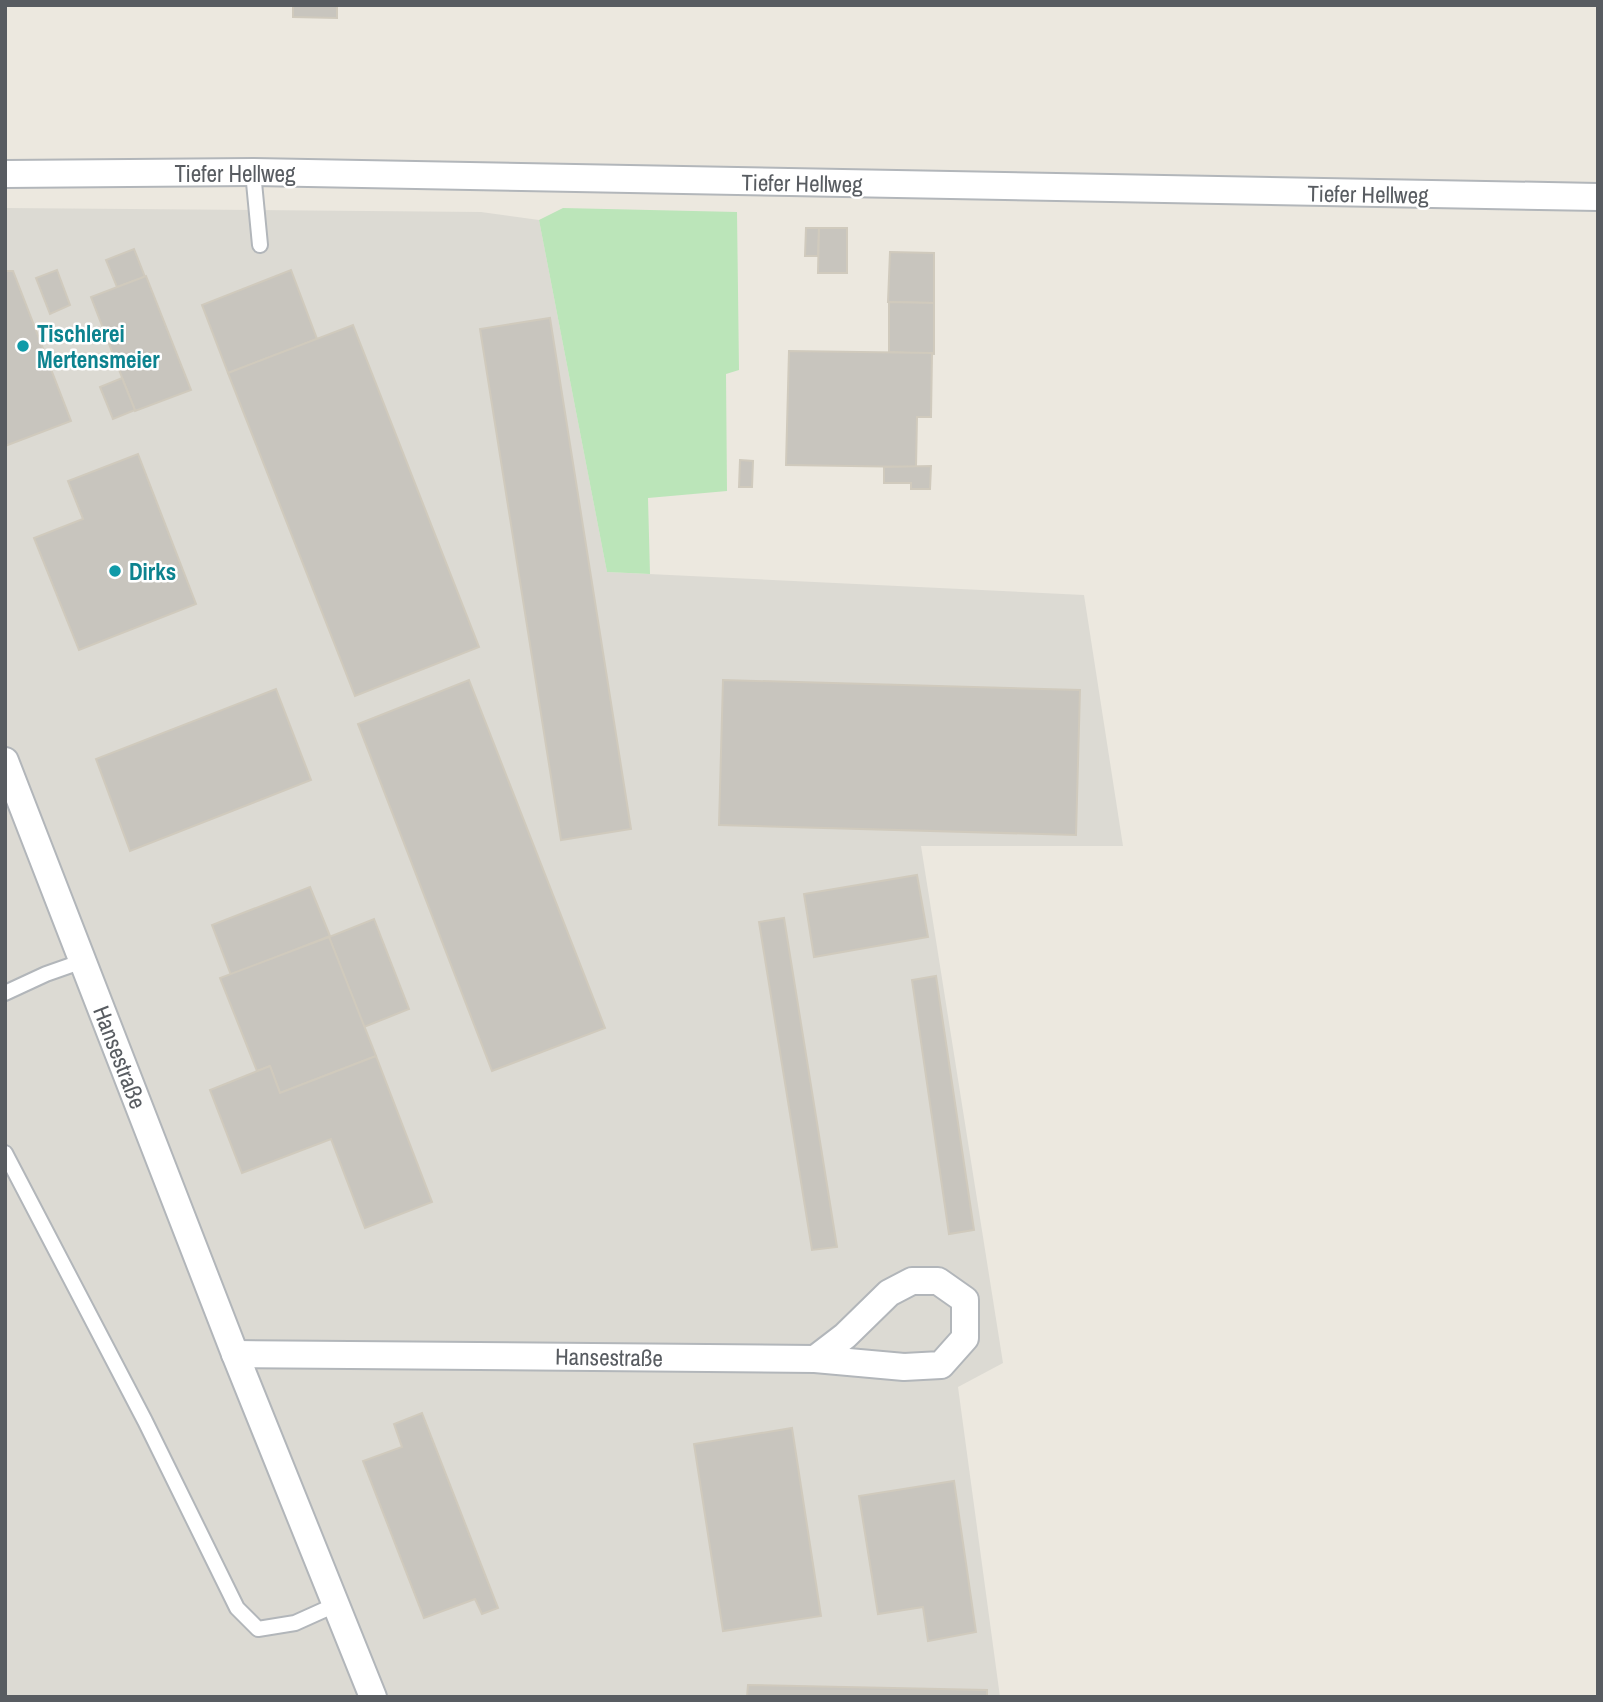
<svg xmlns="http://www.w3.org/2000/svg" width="1603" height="1702" viewBox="0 0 1603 1702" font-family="'Archivo Narrow',sans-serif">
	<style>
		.industrial { fill: #dcdad3 }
		.green { fill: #bbe5b9 }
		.building { fill: #c8c5be; stroke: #d0cabd; stroke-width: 2 }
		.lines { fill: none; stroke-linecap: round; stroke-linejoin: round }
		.service-casing { stroke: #b2b6ba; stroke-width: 18 }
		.minor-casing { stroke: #b2b6ba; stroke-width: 30 }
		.service { stroke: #fff; stroke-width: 14 }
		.minor { stroke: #fff; stroke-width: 26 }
		.culture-dot { fill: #0f9aa8; stroke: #fff; stroke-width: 2.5 }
		.labels { text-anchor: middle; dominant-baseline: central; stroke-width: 5; stroke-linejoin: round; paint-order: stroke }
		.street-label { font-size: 23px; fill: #585c61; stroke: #fff }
		.culture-label { font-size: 23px; font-weight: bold; fill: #0d838f; stroke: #fff; text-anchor: start }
	</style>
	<rect width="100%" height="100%" fill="#ece8df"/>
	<path class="industrial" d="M5 208 481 212 539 220 607 572 1084 595 1123 846H921L1003 1363 958 1387 1000 1697H5Z"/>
	<path class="green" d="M563 208 737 212 739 370 726 374 727 491 648 498 650 574 607 572 539 220Z"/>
	<g class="building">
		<path d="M293 5H337V18L293 17Z"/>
		<path d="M806 228H819L818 256H805Z"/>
		<path d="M819 228H847V273H818Z"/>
		<path d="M134 249 145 277 117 287 106 260Z"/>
		<path d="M890 252 934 253V303L888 302Z"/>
		<path d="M57 270 70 305 50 314 36 278Z"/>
		<path d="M291 270 317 339 228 373 202 305Z"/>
		<path d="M5 271H13L71 421 5 446Z"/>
		<path d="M146 276 191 390 135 411 91 297Z"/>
		<path d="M889 302 934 303V354L889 352Z"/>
		<path d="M550 318 631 829 561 840 480 329Z"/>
		<path d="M353 325 479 647 355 696 228 373Z"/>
		<path d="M789 351 932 353 931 417H917L916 467 786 465Z"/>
		<path d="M122 378 135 410 113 419 100 387Z"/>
		<path d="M138 454 196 604 79 650 34 538 83 519 68 481Z"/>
		<path d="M740 460 753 461 752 487H739Z"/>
		<path d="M931 466 930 489H911V483H884V467Z"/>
		<path d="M469 680 605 1028 492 1071 358 724Z"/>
		<path d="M723 680 1080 690 1076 835 719 825Z"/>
		<path d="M276 689 311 780 130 851 96 759Z"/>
		<path d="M917 875 928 937 814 957 804 894Z"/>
		<path d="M310 887 330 936 231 975 212 925Z"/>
		<path d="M784 918 837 1247 812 1250 759 922Z"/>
		<path d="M374 919 409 1009 364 1027 329 937Z"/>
		<path d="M329 937 376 1056 280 1093 270 1066 257 1071 220 978Z"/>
		<path d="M936 976 974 1230 949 1234 912 980Z"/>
		<path d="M376 1056 432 1202 365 1228 331 1139 242 1173 210 1090 270 1066 280 1093Z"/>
		<path d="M422 1413 498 1608 482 1614 475 1599 424 1618 363 1461 402 1447 394 1424Z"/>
		<path d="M792 1428 821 1616 723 1631 694 1444Z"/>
		<path d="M954 1481 976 1632 928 1641 923 1607 878 1614 859 1496Z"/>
		<path d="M748 1685 987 1690V1697H747Z"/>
	</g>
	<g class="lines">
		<defs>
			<g id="service">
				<path d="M253 172 260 245"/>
				<path d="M5 993 46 974 83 961"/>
				<path d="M5 1153 145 1421 237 1608 258 1629 295 1623 335 1605"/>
			</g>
			<g id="minor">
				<path d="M5 174 253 172 1598 197"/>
				<path d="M5 761 235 1354 373 1697"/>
				<path d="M235 1354 815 1359 904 1367 941 1365 965 1338V1300L938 1281H912L889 1293 845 1336 815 1359"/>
			</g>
		</defs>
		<use href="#service" class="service-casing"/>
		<use href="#minor" class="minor-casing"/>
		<use href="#service" class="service"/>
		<use href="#minor" class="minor"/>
	</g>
	<g class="culture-dot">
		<circle cx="23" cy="346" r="7"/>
		<circle cx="115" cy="571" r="7"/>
	</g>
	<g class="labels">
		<g class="street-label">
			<text x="235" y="173">Tiefer Hellweg</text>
			<text transform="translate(802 183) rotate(1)">Tiefer Hellweg</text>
			<text transform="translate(1368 194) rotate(1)">Tiefer Hellweg</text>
			<text transform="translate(120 1057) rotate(69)">Hansestraße</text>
			<text transform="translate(609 1357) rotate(1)">Hansestraße</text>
		</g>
		<g class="culture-label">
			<text x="37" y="333">Tischlerei<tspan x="37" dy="26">Mertensmeier</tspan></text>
			<text x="129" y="571">Dirks</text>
		</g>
	</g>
	<rect width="1603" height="1702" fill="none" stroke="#585c61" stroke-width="14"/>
</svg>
